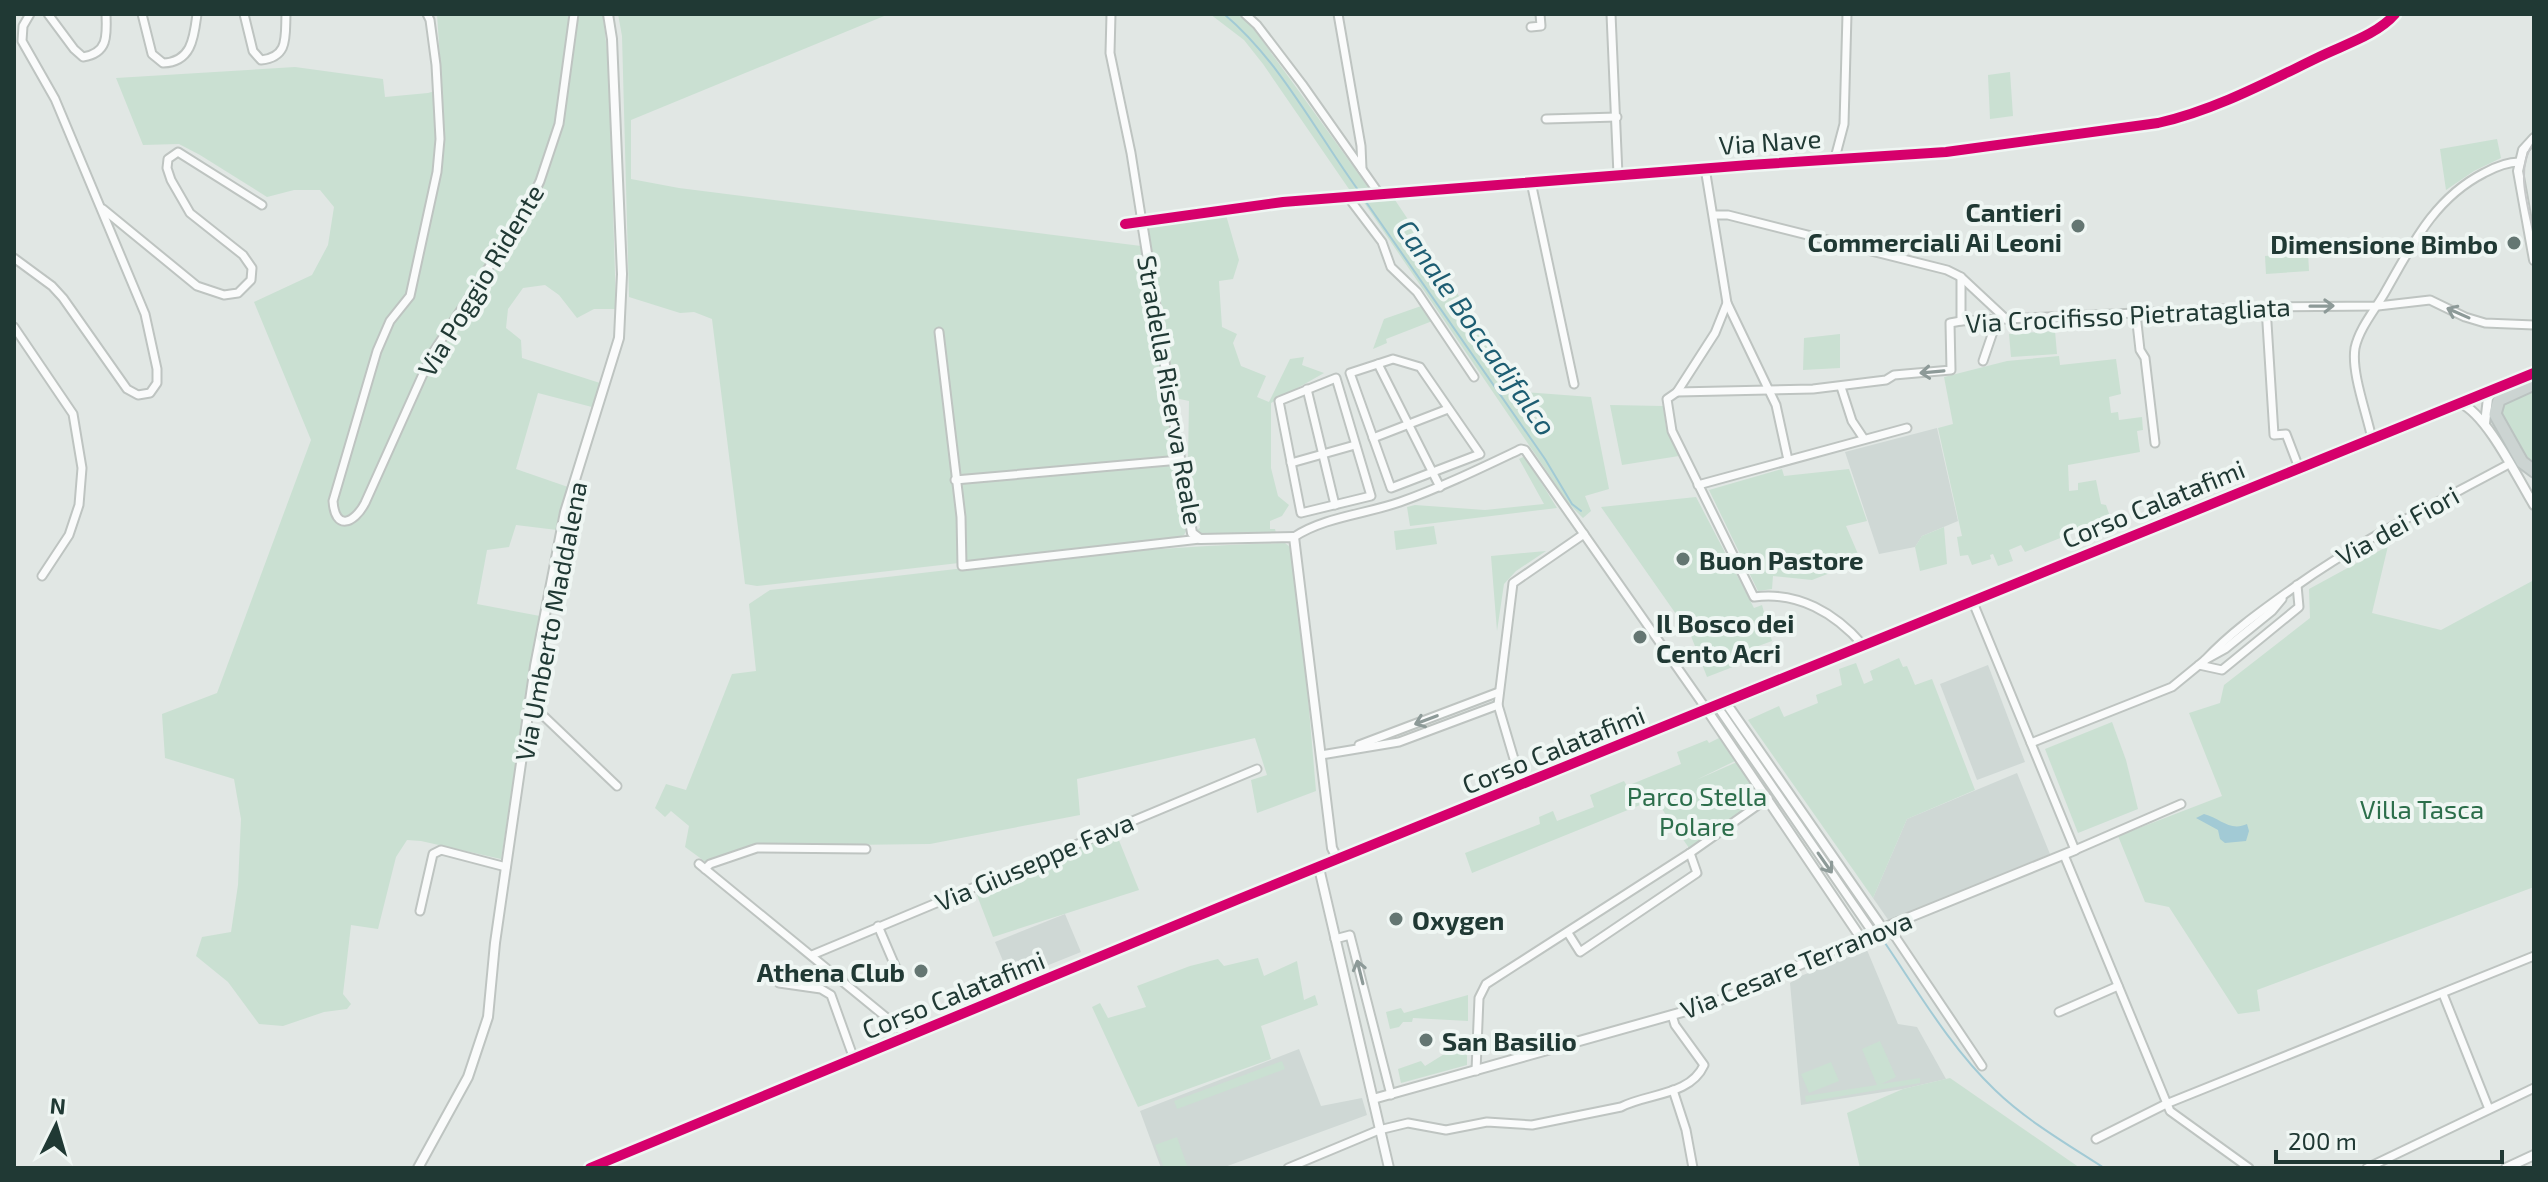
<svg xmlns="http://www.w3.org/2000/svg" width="2548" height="1182" viewBox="0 0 2548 1182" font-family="'Exo 2',sans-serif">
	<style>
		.built { fill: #cfd8d5 }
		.green { fill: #cae0d2 }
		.water { fill: #a2cad5 }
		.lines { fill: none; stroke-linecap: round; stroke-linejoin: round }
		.stream { stroke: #a2cad5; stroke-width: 2 }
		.minor-casing { stroke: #bec4c1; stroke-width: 11 }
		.tertiary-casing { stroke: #bec4c1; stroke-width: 12 }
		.secondary-casing { stroke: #bdc5c2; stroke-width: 14 }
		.primary-casing { stroke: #bbc3c1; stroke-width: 15 }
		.minor { stroke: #fafbfb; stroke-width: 7 }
		.tertiary { stroke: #fafbfb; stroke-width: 8 }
		.secondary { stroke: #fafbfb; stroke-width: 10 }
		.primary { stroke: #ccd4d2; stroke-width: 11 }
		.tram { stroke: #c6c9c9; stroke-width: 2 }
		.cycleway-casing { stroke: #eff6f3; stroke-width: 15 }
		.cycleway { stroke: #d6006c; stroke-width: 10 }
		.oneway { stroke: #8d9a98 }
		.poi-dot { fill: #647672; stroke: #eff6f3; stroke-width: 3 }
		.labels { text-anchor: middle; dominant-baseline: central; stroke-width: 8; stroke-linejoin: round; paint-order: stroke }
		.street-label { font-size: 26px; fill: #203934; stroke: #eff6f3 }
		.poi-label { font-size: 26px; font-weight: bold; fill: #203934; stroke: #eff6f3; text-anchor: start }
		.park-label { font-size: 26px; fill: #2c6e4b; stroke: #eff6f3 }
		.water-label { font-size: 28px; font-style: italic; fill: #1d5d72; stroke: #eff6f3 }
	</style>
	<rect width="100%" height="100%" fill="#e1e7e4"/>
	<g class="built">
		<path d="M1937 428 1958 521 1922 536 1915 547 1879 554 1845 452Z"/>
		<path d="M1988 665 2025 762 1977 780 1940 684Z"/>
		<path d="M2017 773 2050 854 1889 921 1873 898 1907 819Z"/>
		<path d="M1065 914 1081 952 1011 980 995 942Z"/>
		<path d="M1867 950 1898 1024 1917 1027 1946 1079 1903 1089 1801 1105 1790 983 1798 977Z"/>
		<path d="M1299 1049 1321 1106 1362 1098 1367 1115 1222 1168H1161L1140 1111Z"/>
	</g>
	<g class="green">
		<path d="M437 14H603L609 70 616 309H594L577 318 559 295 545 285 523 288 508 309 506 328 521 340 522 358 600 383 592 407 538 393 516 469 568 487 557 530 516 525 509 547 487 550 477 604 540 616 501 859 421 841 407 840 396 857 378 929 351 925 343 994 351 1004 347 1009 324 1012 283 1026 259 1024 228 982 196 956 202 937 231 932 238 885 241 819 234 779 165 758 162 714 217 693 311 440 254 302 312 275 328 245 334 207 320 190H294L267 197 200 155 179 144 143 145 116 78 295 67 383 79 385 97 428 93 442 89Z"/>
		<path d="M618 14H889L631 120V179L679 188 1141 246 1173 441 1168 443 1172 463H1175L1186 531 1184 535 1177 538 757 586 745 584 712 319 694 312 680 313 629 297 622 36Z"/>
		<path d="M1210 14H1237L1251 25 1371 191 1351 192 1263 64 1244 40Z"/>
		<path d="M2010 72 2013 116 1990 119 1988 75Z"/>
		<path d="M2497 139 2501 158 2474 171 2446 190 2440 149Z"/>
		<path d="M1395 200 1523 392 1591 397 1609 489 1585 496 1591 511 1583 518 1569 504 1363 201Z"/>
		<path d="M1226 215 1239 260 1233 279 1219 281 1222 327 1237 334 1233 343 1241 366 1266 376 1257 397 1269 402 1290 359 1304 357 1302 365 1324 373 1271 403V468L1278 496 1289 505 1282 516 1270 521V529H1275L1276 533 1203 535 1196 530 1200 528 1188 460 1189 401 1175 398 1147 226Z"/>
		<path d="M2308 252 2309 271 2266 274 2265 256Z"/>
		<path d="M1424 305 1435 320 1386 339 1387 343 1373 349 1384 319Z"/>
		<path d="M2055 331 2057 354 2011 357 2009 334Z"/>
		<path d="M1840 334V368L1803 370 1804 338Z"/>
		<path d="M2059 356 2060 365 2116 359 2121 394 2109 397 2111 413 2118 412 2119 420 2142 417 2143 430 2137 431 2140 452 2068 465 2069 491 2078 490V483L2096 480 2101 504 2106 505 2115 531 2084 544 2078 531 2025 552 2021 545 2009 550 2013 561 1998 566 1993 554 1990 555 1991 559 1972 565 1968 555 1960 556 1957 537 1962 536 1938 428 1953 424 1944 377 2007 361Z"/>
		<path d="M2534 391V462L2528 460 2502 420 2500 410 2504 404Z"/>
		<path d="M1610 405 1663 406 1666 427 1679 456 1622 465Z"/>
		<path d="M1523 457 1526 458 1557 508 1410 526 1407 507 1415 505 1485 510 1544 504 1519 459Z"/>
		<path d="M1782 469 1784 476 1849 469 1867 521 1846 526 1861 561 1812 580 1773 576 1772 589 1758 591 1709 490Z"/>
		<path d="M1696 497 1754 608 1762 605 1772 641 1753 648 1756 658 1707 677 1691 636 1715 624 1690 634 1601 507Z"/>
		<path d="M1434 526 1437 544 1396 550 1394 531Z"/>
		<path d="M1944 527 1947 564 1920 571 1915 547 1922 536Z"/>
		<path d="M1285 543 1290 547 1303 639 1316 791 1257 813 1251 780 1267 775 1255 738 1077 779 1080 815 930 844 752 846 707 863 685 847 689 826 671 811 665 817 655 808 666 784 686 790 732 674 756 671 749 604 770 590C941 572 1113 547 1285 543Z"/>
		<path d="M2388 546 2372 613 2441 630 2534 580V887L2257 990 2260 1011 2238 1014 2169 907 2145 902 2118 836 2222 796 2189 713 2220 703 2224 685 2310 618 2309 589Z"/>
		<path d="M1546 551 1516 571 1504 584 1497 631 1491 556Z"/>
		<path d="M1899 658 1903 667 1907 666 1915 685 1932 679 1975 790 1907 819 1873 898 1748 720 1779 706 1784 717 1818 703 1816 695 1842 685 1839 669 1856 663 1864 684 1873 680 1870 671Z"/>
		<path d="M2112 722 2126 760 2138 809 2078 833 2045 749Z"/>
		<path d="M1719 738 1735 761 1696 780 1737 762 1762 797 1689 848 1655 799 1472 873 1465 853 1540 824 1539 817 1553 811 1557 821 1594 807 1590 795 1624 781 1627 786 1681 764 1677 752 1707 740 1709 743Z"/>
		<path d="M1116 833 1139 890 993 937 975 890Z"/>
		<path d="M1258 958 1264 976 1297 961 1304 1000 1315 995 1318 1005 1261 1026 1271 1059 1138 1107 1092 1007 1100 1003 1108 1018 1146 1007 1137 986 1190 966 1218 959 1224 966Z"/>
		<path d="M1468 995V1021L1413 1018 1412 1022H1403L1399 1027 1390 1029 1386 1012 1401 1008 1404 1013Z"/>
		<path d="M1467 1040V1065L1401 1083 1398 1069 1421 1061 1425 1066Z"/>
		<path d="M1880 1041 1896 1077 1881 1084 1920 1078V1083L1806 1102 1805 1096 1877 1085 1862 1049Z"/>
		<path d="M1282 1061 1285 1069 1177 1109 1174 1101Z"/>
		<path d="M1831 1062 1839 1081 1809 1093 1801 1074Z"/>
		<path d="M1950 1078 2080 1168H1860L1847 1113 1903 1089Z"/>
		<path d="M1177 1137 1188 1168H1164L1155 1145Z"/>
	</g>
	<path class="water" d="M2204 814C2220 818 2230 832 2247 824L2249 831 2246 841 2225 843 2220 839 2218 830 2196 818Z"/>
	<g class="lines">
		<g class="stream">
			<path d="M1224 14C1281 62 1317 134 1361 194"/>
			<path d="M1364 199 1545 459 1572 504 1581 511"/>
			<path d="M1885 943C1919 993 1951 1048 1995 1090 2027 1121 2067 1144 2104 1168"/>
		</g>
		<defs>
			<g id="minor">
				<path d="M48 14 74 49 83 57C108 53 107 36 106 14"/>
				<path d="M142 14 152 54 163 63C192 62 194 37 197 14"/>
				<path d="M244 14 253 51 261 60C289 57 285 37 286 14"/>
				<path d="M427 14 430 20 436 65 440 139 437 172 410 296 390 321 377 351 333 501C335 531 354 524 365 503L432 354 525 212 540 181 559 124 574 14"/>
				<path d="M1111 14 1110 53 1131 153 1142 222"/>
				<path d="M1245 14 1257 25 1302 84 1380 195"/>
				<path d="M1338 14 1361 146 1362 169"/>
				<path d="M1611 14 1618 175"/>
				<path d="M1531 27 1541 26 1540 14"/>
				<path d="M1546 119 1617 117"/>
				<path d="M1835 158 1844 124 1847 14"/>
				<path d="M1705 168 1727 303 1715 333 1677 392 1667 399 1672 431 1754 597C1798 591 1835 613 1863 645"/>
				<path d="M1531 182 1574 384"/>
				<path d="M1348 197 1382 242 1391 267 1417 292 1474 377"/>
				<path d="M103 209 197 286 224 295 238 293 251 280 252 268 243 255 190 213 171 180 167 168 168 159 178 152 262 205"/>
				<path d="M1714 215H1728L1947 270 1961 277 2006 319"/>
				<path d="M14 258 52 286 63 298 127 389 138 395 150 393 157 383V369L145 314 55 99 22 41 23 26 30 14"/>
				<path d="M1961 277V321"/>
				<path d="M1727 303 1776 405 1788 460"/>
				<path d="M2266 307 2274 435 2286 434 2299 468"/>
				<path d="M2136 314 2140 350 2145 358 2155 443"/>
				<path d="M14 327 73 414 82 468 79 505 69 535 42 576"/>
				<path d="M939 332 961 517 962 566 1200 539"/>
				<path d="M1393 359 1420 367 1480 454 1391 488 1350 373Z"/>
				<path d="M1983 361 1997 320"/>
				<path d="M1378 364 1440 487"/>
				<path d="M1336 378 1371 496 1301 513 1279 401Z"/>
				<path d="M1841 387 1852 421 1864 439"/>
				<path d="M1307 389 1335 505"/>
				<path d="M1677 392 1813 389 1886 380 1894 375 1951 370 1950 323 1961 321 2266 307 2378 306 2430 300 2465 317 2485 323 2534 325"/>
				<path d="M1373 438 1448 409"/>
				<path d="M2372 439C2367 414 2351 373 2355 348 2359 329 2374 311 2384 294 2411 247 2433 199 2484 173 2495 167 2506 162 2519 162"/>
				<path d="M1291 463 1355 445"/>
				<path d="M955 480 1180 460"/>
				<path d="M1698 485 1907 428"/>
				<path d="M1294 537C1324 517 1366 514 1400 502 1442 487 1481 468 1521 449L1525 450 1707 710"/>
				<path d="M1972 600 2075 850 2181 804"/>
				<path d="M2205 660C2232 631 2264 609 2296 586 2362 539 2437 503 2509 464"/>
				<path d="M2199 665 2222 670 2299 607 2297 585"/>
				<path d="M530 703 617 786"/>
				<path d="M1717 706 1873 933"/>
				<path d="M2031 743 2172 687 2205 660 2225 649 2272 611 2282 599"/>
				<path d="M1359 745 1499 692"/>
				<path d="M1321 755 1399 742 1498 705"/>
				<path d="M1522 786 1498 705 1513 583 1584 534"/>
				<path d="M2064 855 2170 1111 2249 1168"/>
				<path d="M699 864 909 1036"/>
				<path d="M705 869 710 864 757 848 866 849"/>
				<path d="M420 911 433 854 441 850 506 867"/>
				<path d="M878 926 899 975"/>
				<path d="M1888 926 1982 1066"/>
				<path d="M1568 933 1580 952 1697 873 1690 853"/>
				<path d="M1335 939 1350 935 1391 1095"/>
				<path d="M812 955 1257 769"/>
				<path d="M779 983 821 989 831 995 854 1059"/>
				<path d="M2443 994 2489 1109"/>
				<path d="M2059 1012 2118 986"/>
				<path d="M1476 1071 1479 998 1486 984 1690 853 1768 798"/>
				<path d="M1673 1090 1686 1130 1693 1168"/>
				<path d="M2096 1139 2166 1104 2534 956"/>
				<path d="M1288 1168 1379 1130 1408 1123 1446 1130 1487 1122 1532 1125 1621 1107C1648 1093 1690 1096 1704 1065L1675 1025 1672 1015"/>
				<path d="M2367 1168 2534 1088"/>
			</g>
			<g id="tertiary">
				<path d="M2534 138 2523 150 2518 171 2534 260"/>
				<path d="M1142 222 1192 533 1200 539 1294 537 1332 848 1338 860"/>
				<path d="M1125 224 1283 202 1749 165 1946 152 2158 123C2215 110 2267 82 2319 57 2343 45 2377 35 2395 14"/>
				<path d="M2460 403C2487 414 2518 479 2534 505"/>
				<path d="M2485 423 2488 398 2496 388"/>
				<path d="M1726 703 1883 929"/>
				<path d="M1707 710 1861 938"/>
				<path d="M1319 868 1389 1168"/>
				<path d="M1373 1099 1711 1004 1888 926 2075 850"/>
				<path d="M418 1168 468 1077 488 1017 495 943 535 666 565 512 619 338 622 274 612 39 608 14"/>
				<path d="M2506 1168 2534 1155"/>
			</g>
			<path id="secondary" d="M590 1168 1239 899 2534 373"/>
			<path id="primary" d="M2534 384 2499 400 2495 414 2522 462 2534 471"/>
		</defs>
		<use href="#minor" class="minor-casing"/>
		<use href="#tertiary" class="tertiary-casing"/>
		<use href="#secondary" class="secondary-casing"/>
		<use href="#primary" class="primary-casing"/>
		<use href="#minor" class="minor"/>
		<use href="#tertiary" class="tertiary"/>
		<use href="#secondary" class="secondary"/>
		<use href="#primary" class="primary"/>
		<path class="tram" d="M2534 142C2514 169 2529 207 2534 237"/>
		<defs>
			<g id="cycleway">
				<path d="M1125 224 1283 202 1749 165 1946 152 2158 123C2215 110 2267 82 2319 57 2343 45 2377 35 2395 14"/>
				<path d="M590 1168 1239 899 2534 373"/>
			</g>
		</defs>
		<use href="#cycleway" class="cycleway-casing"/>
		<use href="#cycleway" class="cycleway"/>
	</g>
	<defs><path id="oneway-shaft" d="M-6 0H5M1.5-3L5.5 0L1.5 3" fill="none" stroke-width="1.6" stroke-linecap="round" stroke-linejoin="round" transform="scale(2)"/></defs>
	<g class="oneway">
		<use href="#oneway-shaft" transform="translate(2322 306) rotate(-1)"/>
		<use href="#oneway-shaft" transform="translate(2458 313) rotate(-156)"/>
		<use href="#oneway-shaft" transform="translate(1932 372) rotate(175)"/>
		<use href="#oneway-shaft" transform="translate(1426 720) rotate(159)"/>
		<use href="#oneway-shaft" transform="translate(1825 863) rotate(55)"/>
		<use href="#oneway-shaft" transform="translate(1360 972) rotate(-104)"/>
	</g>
	<g class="poi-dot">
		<circle cx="2078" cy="226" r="8"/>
		<circle cx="2514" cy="243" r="8"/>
		<circle cx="1683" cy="559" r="8"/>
		<circle cx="1640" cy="637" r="8"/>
		<circle cx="1396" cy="919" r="8"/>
		<circle cx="921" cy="971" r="8"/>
		<circle cx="1426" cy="1040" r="8"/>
	</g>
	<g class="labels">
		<g class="street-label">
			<text transform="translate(1770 141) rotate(-4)">Via Nave</text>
			<text transform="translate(480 280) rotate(-59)">Via Poggio Ridente</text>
			<text transform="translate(2128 314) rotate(-3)">Via Crocifisso Pietratagliata</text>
			<text transform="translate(1171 390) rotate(80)">Stradella Riserva Reale</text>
			<text transform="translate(2153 503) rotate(-22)">Corso Calatafimi</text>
			<text transform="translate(2397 525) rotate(-29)">Via dei Fiori</text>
			<text transform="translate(550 621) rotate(-79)">Via Umberto Maddalena</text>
			<text transform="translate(1553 749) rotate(-22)">Corso Calatafimi</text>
			<text transform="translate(1034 861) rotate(-23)">Via Giuseppe Fava</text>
			<text transform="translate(1796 964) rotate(-22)">Via Cesare Terranova</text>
			<text transform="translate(953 994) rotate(-22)">Corso Calatafimi</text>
		</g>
		<g class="poi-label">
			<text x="2062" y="211" text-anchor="end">Cantieri<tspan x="2062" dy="30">Commerciali Ai Leoni</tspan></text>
			<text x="2498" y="243" text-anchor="end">Dimensione Bimbo</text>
			<text x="1699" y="559">Buon Pastore</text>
			<text x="1656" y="622">Il Bosco dei<tspan x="1656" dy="30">Cento Acri</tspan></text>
			<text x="1412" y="919">Oxygen</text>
			<text x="905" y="971" text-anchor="end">Athena Club</text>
			<text x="1442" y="1040">San Basilio</text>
		</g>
		<g class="park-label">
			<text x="1697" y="795">Parco Stella<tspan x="1697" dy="30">Polare</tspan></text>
			<text x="2422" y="808">Villa Tasca</text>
		</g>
		<g class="water-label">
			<text transform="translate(1477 327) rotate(55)">Canale Boccadifalco</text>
		</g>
	</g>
	<rect width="2548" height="1182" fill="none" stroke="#203934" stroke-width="32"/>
	<g transform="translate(56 1126) rotate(5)" stroke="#eff6f3" stroke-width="6" paint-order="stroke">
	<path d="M0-6L14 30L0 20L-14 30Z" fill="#203934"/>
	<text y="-12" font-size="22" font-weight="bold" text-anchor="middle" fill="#203934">N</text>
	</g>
	<path d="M2276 1150v12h226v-12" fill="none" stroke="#203934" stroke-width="4"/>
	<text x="2288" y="1150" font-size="24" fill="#203934" stroke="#eff6f3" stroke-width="6" paint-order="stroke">200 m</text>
</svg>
